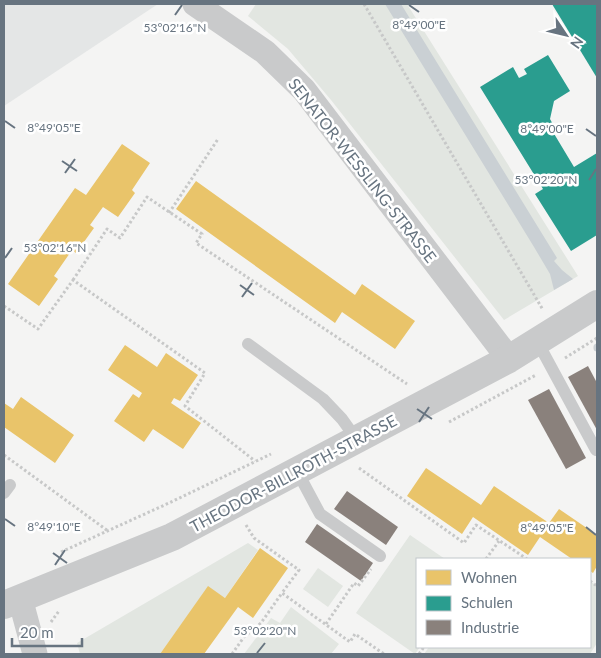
<svg xmlns="http://www.w3.org/2000/svg" width="601" height="658" viewBox="0 0 601 658" font-family="Lato,sans-serif">
	<style>
		.built { fill: #e4e6e6 }
		.green { fill: #e2e6e1 }
		.water { fill: #cad0d4 }
		.homes { fill: #e9c46a }
		.schools { fill: #2a9d8f }
		.industry { fill: #8a817c }
		.lines { fill: none; stroke-linecap: round; stroke-linejoin: round }
		.stream { stroke: #cad0d4; stroke-width: 7 }
		.path { stroke: #c7c8c8; stroke-width: 3; stroke-dasharray: 2.5 2.5; stroke-linecap: butt }
		.service { stroke: #c9cacb; stroke-width: 12 }
		.minor { stroke: #c9cacb; stroke-width: 25 }
		.tertiary { stroke: #c9cacb; stroke-width: 28 }
		.ticks { fill: none; stroke: #677480; stroke-width: 2 }
		.labels { text-anchor: middle; dominant-baseline: central; stroke-width: 5; stroke-linejoin: round; paint-order: stroke }
		.street-label { font-size: 16px; fill: #677480; stroke: #fff }
		.ticks-label { font-size: 12px; text-anchor: middle; fill: #677480; stroke: #fff; stroke-width: 5; stroke-linejoin: round; paint-order: stroke }
	</style>
	<rect width="100%" height="100%" fill="#f4f4f3"/>
	<path class="built" d="M4 4H158L4 106Z"/>
	<g class="green">
		<path d="M256 4H407L578 276 504 320 331 100 288 49 248 16Z"/>
		<path d="M410 535 445 559H417V647H420L415 654 356 613Z"/>
		<path d="M248 543 258 550 225 598 208 587 160 654H80L77 643Z"/>
		<path d="M318 568 343 586 328 607 303 589Z"/>
		<path d="M590 581 597 586V643L590 654H424L429 647H590Z"/>
		<path d="M291 607 339 644 331 654H244L271 618 280 623Z"/>
	</g>
	<path class="water" d="M385 4H401L557 258 554 261 562 270 573 279 554 290 550 274 534 247Z"/>
	<g class="homes">
		<path d="M122 144 150 163 132 190 135 193 118 217 103 207 90 225 94 228 76 253 72 250 54 276 58 279 39 306 8 284 75 188 86 195Z"/>
		<path d="M196 181 355 295 362 284 415 321 395 349 342 312 335 323 176 209Z"/>
		<path d="M125 345 157 367 166 353 198 375 180 401 174 398 171 403 201 423 183 449 153 429 144 442 114 421 133 394 139 398 142 393 108 370Z"/>
		<path d="M21 397 74 435 55 463 4 427V403L13 409Z"/>
		<path d="M426 468 481 505 494 486 549 523 559 509 597 535V566L593 573 590 571V559H572L540 537 528 555 473 517 462 534 407 496Z"/>
		<path d="M260 548 288 568 253 618 238 607 204 654H160L208 586 225 598Z"/>
	</g>
	<g class="schools">
		<path d="M552 4H597V78Z"/>
		<path d="M548 55 570 91 554 101 550 119 556 130 553 132 574 167 597 153V235L571 251 535 194 543 189 480 87 513 67 519 78 527 74 524 69Z"/>
	</g>
	<g class="industry">
		<path d="M588 366 597 383V430L568 377Z"/>
		<path d="M549 389 586 458 566 469 528 400Z"/>
		<path d="M347 491 398 527 386 545 334 509Z"/>
		<path d="M317 524 373 563 361 581 305 542Z"/>
	</g>
	<g class="lines">
		<path class="stream" d="M597 347V348"/>
		<g class="path">
			<path d="M364 4 543 310"/>
			<path d="M169 213 218 139"/>
			<path d="M73 280 107 229 120 238 147 197 202 234 196 243 407 384"/>
			<path d="M4 306 38 329 73 280 205 373 185 406 255 461"/>
			<path d="M565 358 597 338"/>
			<path d="M449 422 536 375"/>
			<path d="M4 455 108 531"/>
			<path d="M359 468 464 543 476 525 527 559"/>
			<path d="M246 525 254 538 299 570 282 593"/>
			<path d="M61 552 169 503 271 454"/>
			<path d="M486 559 499 541"/>
			<path d="M590 581 597 586"/>
			<path d="M51 622 59 611"/>
			<path d="M326 624 354 583 358 586 371 569"/>
			<path d="M232 654 244 637 261 623 282 593 350 642 355 634 384 654"/>
			<path d="M419 654 424 647"/>
		</g>
		<g class="service">
			<path d="M537 341 596 450"/>
			<path d="M248 344 323 399 342 419 357 440"/>
			<path d="M297 471 320 514 380 556"/>
			<path d="M4 493 10 485"/>
		</g>
		<g class="minor">
			<path d="M195 4 265 52 304 90 509 359"/>
			<path d="M20 598 35 654"/>
		</g>
		<path class="tertiary" d="M4 605 172 537 509 359 597 304"/>
	</g>
	<path class="ticks" d="M409 5 419 12M175 15 182 5M5 121 15 128M586 129 596 136M62 161 77 171M65 173 75 159M589 180 596 169M5 258 12 248M240 285 254 295M242 297 252 283M417 409 432 419M419 422 429 407M5 519 15 526M586 527 596 535M53 553 67 563M55 565 65 550M257 653 265 643"/>
	<g class="labels">
		<g class="street-label">
			<text transform="translate(363 170) rotate(52)">SENATOR-WESSLING-STRASSE</text>
			<text transform="translate(293 473) rotate(-28)">THEODOR-BILLROTH-STRASSE</text>
		</g>
	</g>
	<g class="ticks-label">
		<text x="419" y="29">8°49'00"E</text>
		<text x="175" y="32">53°02'16"N</text>
		<text x="54" y="132">8°49'05"E</text>
		<text x="547" y="133">8°49'00"E</text>
		<text x="546" y="184">53°02'20"N</text>
		<text x="55" y="252">53°02'16"N</text>
		<text x="54" y="531">8°49'10"E</text>
		<text x="547" y="532">8°49'05"E</text>
		<text x="265" y="635">53°02'20"N</text>
	</g>
	<rect width="601" height="658" fill="none" stroke="#677480" stroke-width="10"/>
	<rect x="416" y="558" width="175" height="90" fill="#ffffff" stroke="#c2c7cc"/>
	<rect x="426" y="570" width="25" height="15" fill="#e9c46a" stroke="#c2c7cc"/>
	<text x="461" y="583" font-size="15" fill="#677480">Wohnen</text>
	<rect x="426" y="596" width="25" height="15" fill="#2a9d8f" stroke="#c2c7cc"/>
	<text x="461" y="608" font-size="15" fill="#677480">Schulen</text>
	<rect x="426" y="620" width="25" height="15" fill="#8a817c" stroke="#c2c7cc"/>
	<text x="461" y="633" font-size="15" fill="#677480">Industrie</text>
	<g transform="translate(566 35) rotate(125)" stroke="#ffffff" stroke-width="4" paint-order="stroke">
	<path d="M0-4L9 19L0 12L-9 19Z" fill="#677480"/>
	<text y="-8" font-size="14" font-weight="bold" text-anchor="middle" fill="#677480">N</text>
	</g>
	<path d="M12 638v8h70v-8" fill="none" stroke="#677480" stroke-width="2.5"/>
	<text x="20" y="638" font-size="15" fill="#677480" stroke="#ffffff" stroke-width="4" paint-order="stroke">20 m</text>
</svg>
